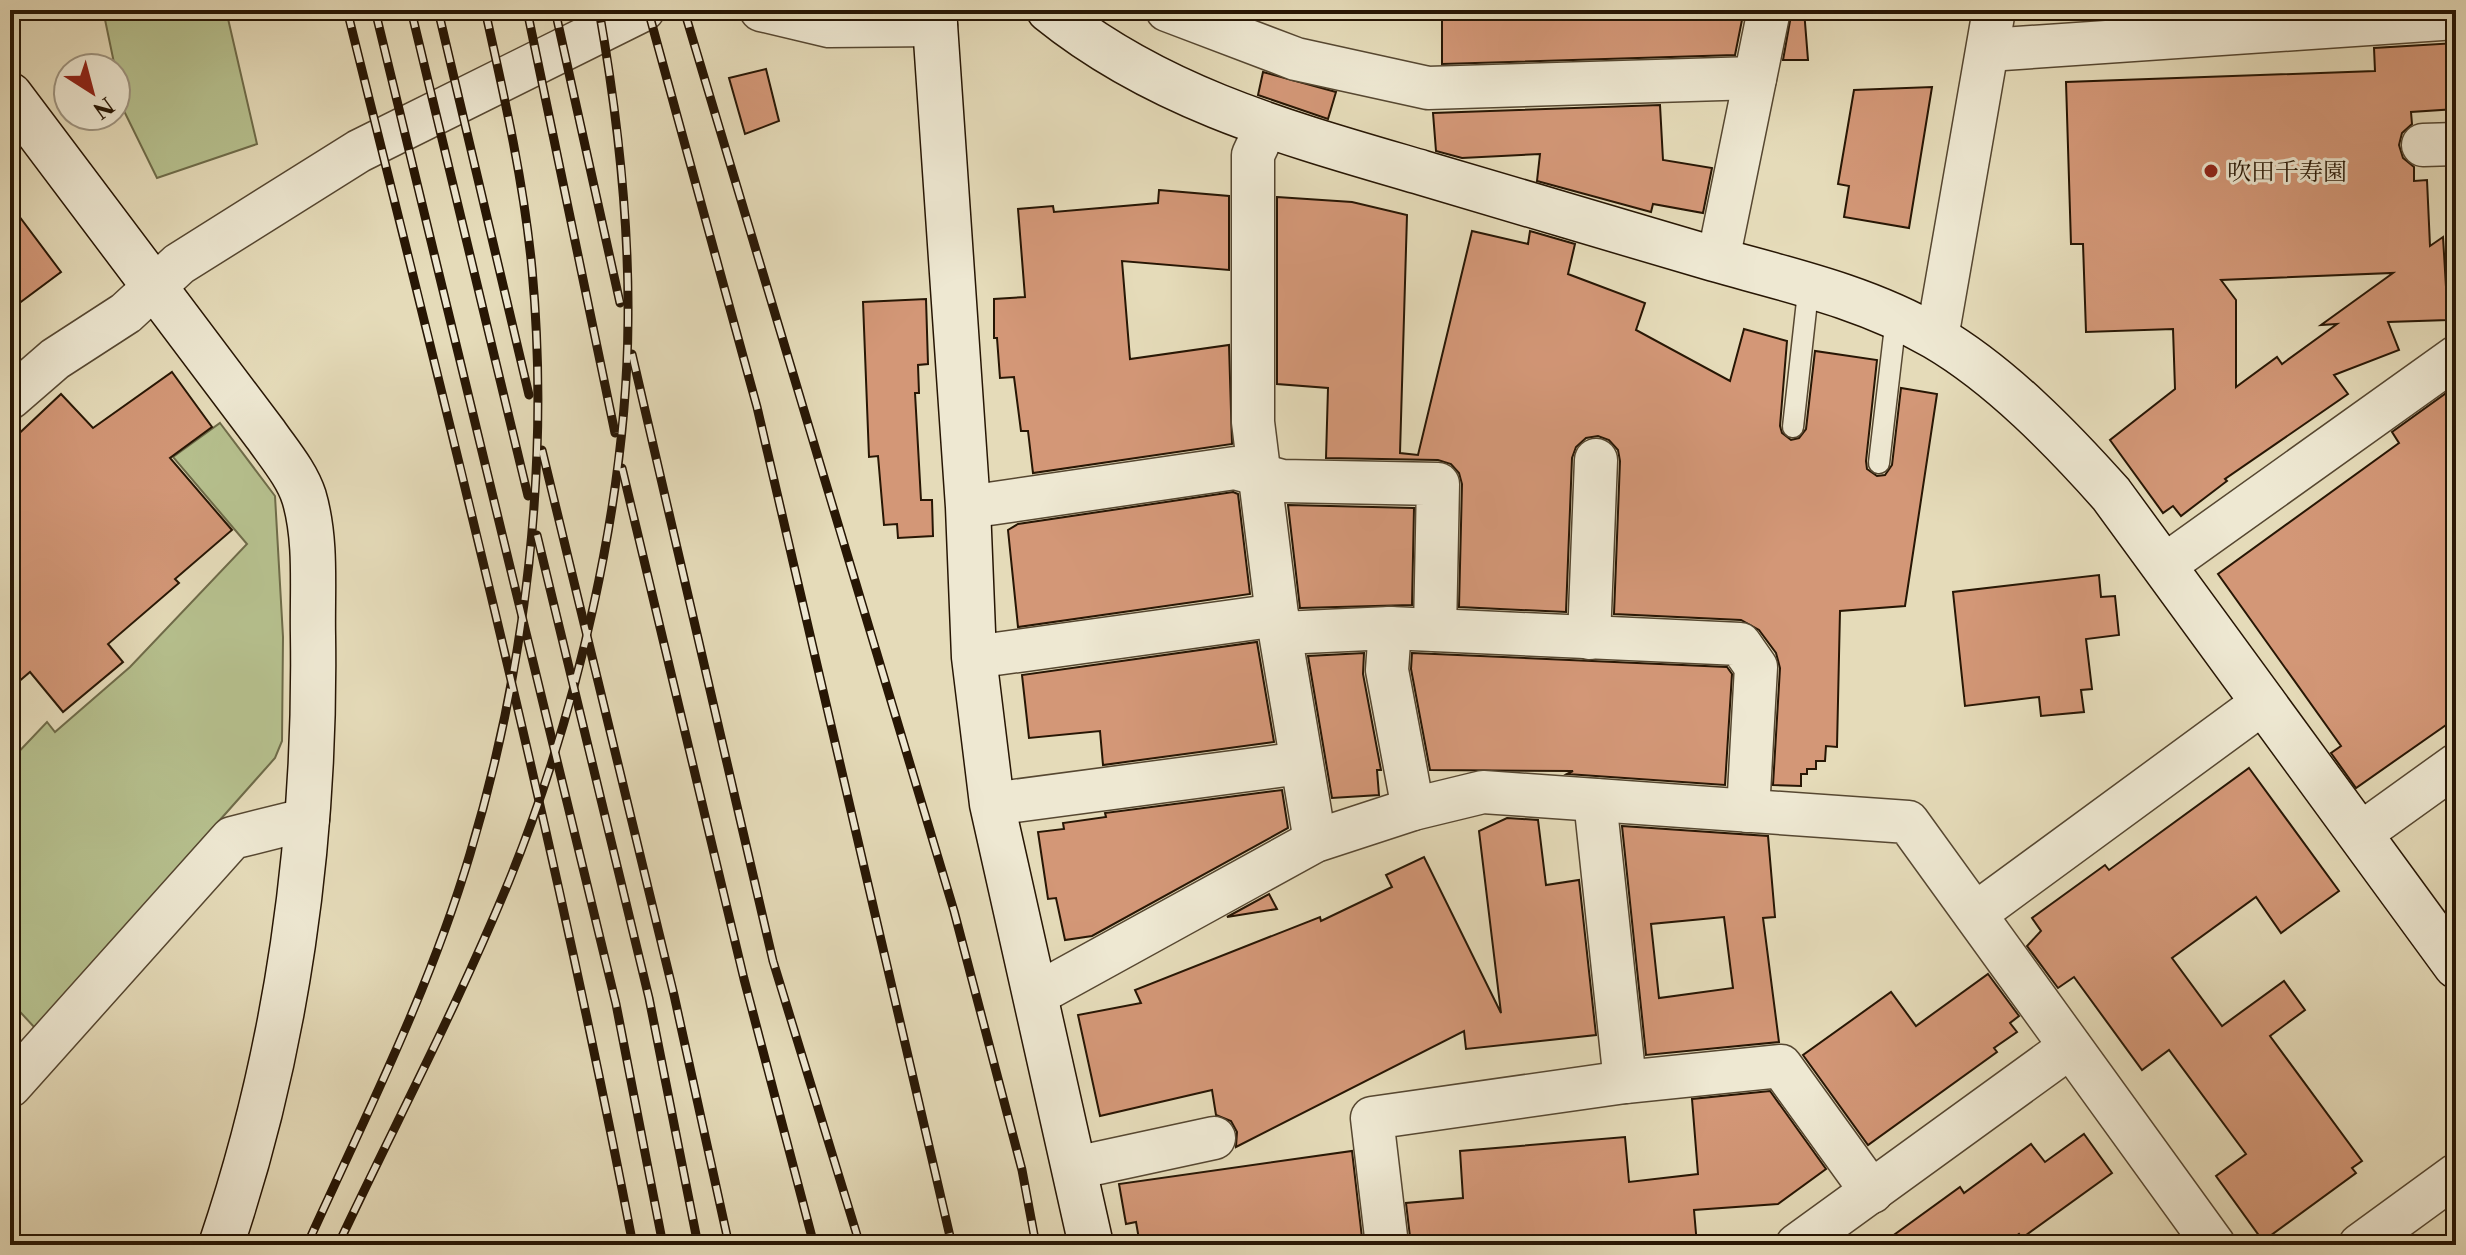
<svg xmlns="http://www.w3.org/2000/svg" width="2466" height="1255" viewBox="0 0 2466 1255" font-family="'Libre Caslon Text','Noto Serif JP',serif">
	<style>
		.green { fill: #b6c08e; stroke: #6e6b49; stroke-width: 2 }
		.building { fill: #d39777; stroke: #271604; stroke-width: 2; fill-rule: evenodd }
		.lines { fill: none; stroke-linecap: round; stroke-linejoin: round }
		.lane-casing { stroke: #564731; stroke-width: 23 }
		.street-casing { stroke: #564731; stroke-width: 45 }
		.secondary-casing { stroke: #271604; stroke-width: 47 }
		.lane { stroke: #eee8d2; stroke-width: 20 }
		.street { stroke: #eee8d2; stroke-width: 42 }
		.secondary { stroke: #eee8d2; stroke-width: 44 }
		.rail-casing { stroke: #271604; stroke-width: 9 }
		.rail { stroke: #eee8d2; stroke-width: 6; stroke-dasharray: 18; stroke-linecap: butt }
		.poi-dot { fill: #8f2418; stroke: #eee8d2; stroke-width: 3 }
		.labels { text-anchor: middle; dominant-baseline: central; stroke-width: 6; stroke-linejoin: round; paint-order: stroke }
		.poi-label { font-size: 24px; fill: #271604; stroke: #eee8d2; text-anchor: start }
	</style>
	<rect width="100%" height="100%" fill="#e5dbb9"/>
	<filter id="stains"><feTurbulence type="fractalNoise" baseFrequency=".0025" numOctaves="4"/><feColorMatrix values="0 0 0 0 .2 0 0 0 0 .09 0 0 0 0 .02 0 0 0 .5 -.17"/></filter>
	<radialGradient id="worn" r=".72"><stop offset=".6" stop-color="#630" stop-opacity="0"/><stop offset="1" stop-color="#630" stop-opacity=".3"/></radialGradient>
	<g class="green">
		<path d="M103 10H226L257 144 157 178 124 111Z"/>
		<path d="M220 423 275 496 283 637 282 741 275 758 35 1028 10 1001V761L47 722 55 732 130 667 247 544 173 457Z"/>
	</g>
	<g class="building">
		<path d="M1442 10H1744L1735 55 1442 64Z"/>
		<path d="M1792 10H1804L1808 60H1783Z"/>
		<path d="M2456 43V109L2411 112 2412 124 2402 133 2399 145 2403 158 2414 167V181L2427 180 2430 246 2443 237 2448 320 2388 322 2399 350 2334 375 2348 394 2225 479 2227 481 2181 516 2173 506 2163 513 2110 440 2175 389 2173 329 2086 332 2083 244H2071L2066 82 2375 71 2374 48ZM2393 273 2321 325 2337 324 2282 364 2277 357 2236 387V300L2221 280Z"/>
		<path d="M766 69 779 121 745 134 729 78Z"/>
		<path d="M1263 72 1336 92 1328 119 1258 95Z"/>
		<path d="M1932 87 1909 228 1844 217 1849 186 1838 184 1854 90Z"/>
		<path d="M1660 105 1663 160 1712 168 1703 213 1653 204 1651 212 1537 181 1540 154 1462 158 1436 151 1433 113Z"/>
		<path d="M1159 190 1229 196V270L1122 261 1130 359 1229 345 1232 444 1033 473 1028 431H1021L1014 377 1000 378 997 338H994V299L1025 297 1018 209 1053 206 1054 212 1158 203Z"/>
		<path d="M1277 197 1352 202 1407 215 1400 453 1418 455 1472 231 1528 244 1530 231 1575 244 1568 274 1645 303 1636 330 1730 381 1744 329 1787 341 1780 426 1782 433 1791 440 1799 438 1806 429 1815 351 1877 360 1866 461 1867 469 1877 476 1885 475 1892 465 1901 388 1937 394 1905 606 1840 611 1837 747 1826 746 1825 761H1816V769H1807V774H1801V786L1773 785 1780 668 1776 653 1759 630 1741 620 1614 614 1620 461 1618 450 1609 440 1598 436 1586 438 1576 447 1572 458 1566 612 1459 607 1462 484 1459 473 1451 464 1438 460 1326 458 1328 388 1277 384Z"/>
		<path d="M10 204 61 272 10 310Z"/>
		<path d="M926 299 928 364 918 365 919 393H915L921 500H932L933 536 898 538 897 524 884 525 878 456 869 457 863 302Z"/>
		<path d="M172 372 212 427 170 458 232 530 175 579 179 583 108 644 123 662 63 712 30 672 10 689V442L61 394 93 428Z"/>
		<path d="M2456 386V718L2356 788 2331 753 2341 746 2218 574 2399 443 2392 432Z"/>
		<path d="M1233 492 1238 494 1250 594 1018 627 1008 530 1018 524Z"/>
		<path d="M1288 505 1414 508 1412 605 1300 608Z"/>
		<path d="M2099 575 2101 597 2115 596 2119 635 2086 639 2092 689 2081 690 2084 712 2041 716 2039 697 1965 706 1953 592Z"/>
		<path d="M1257 642 1274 742 1103 765 1100 731 1029 738 1022 675Z"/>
		<path d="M1364 653 1363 674 1381 770H1377L1379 795 1332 798 1308 656Z"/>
		<path d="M1412 653 1727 667 1732 674 1725 785 1567 774 1573 771 1430 770 1411 669Z"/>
		<path d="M2249 768 2339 891 2281 933 2256 897 2172 958 2222 1026 2284 981 2305 1010 2270 1036 2362 1161 2352 1168 2356 1173 2263 1241 2216 1176 2246 1154 2169 1050 2142 1070 2074 977 2058 988 2027 946 2041 931 2032 918 2105 865 2109 870Z"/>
		<path d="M1282 790 1288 828 1092 936 1065 940 1056 898 1048 899 1038 832 1064 829 1063 823 1106 817 1105 813Z"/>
		<path d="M1507 818 1538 820 1546 885 1579 880 1596 1035 1466 1049 1464 1031 1236 1147 1237 1132 1231 1121 1216 1115 1212 1090 1100 1116 1078 1015 1141 1003 1135 990 1320 917 1321 921 1392 887 1386 875 1424 857 1501 1013 1479 831Z"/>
		<path d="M1622 826 1768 836 1775 917 1763 918 1779 1042 1646 1055ZM1724 917 1733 988 1659 998 1651 924Z"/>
		<path d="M1269 894 1277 909 1227 917Z"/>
		<path d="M1988 974 2019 1016 2010 1023 2017 1032 1994 1048 1997 1052 1868 1145 1803 1055 1891 992 1916 1026Z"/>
		<path d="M1770 1091 1826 1169 1778 1204 1694 1210 1697 1245H1411L1406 1203 1463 1198 1460 1151 1625 1137 1629 1182 1698 1174 1692 1099Z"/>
		<path d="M2084 1134 2112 1173 2022 1238 2019 1234 2004 1245H1880L1960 1187 1964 1193 2031 1144 2045 1162Z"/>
		<path d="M1352 1151 1362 1238 1309 1245H1140L1136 1222 1126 1224 1119 1184Z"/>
	</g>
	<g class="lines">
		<defs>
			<g id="lane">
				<path d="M1793 427 1809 283"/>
				<path d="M1879 463 1896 318"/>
			</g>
			<g id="street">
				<path d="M761 10 829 26 936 25"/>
				<path d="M1167 10 1296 59 1428 88 1755 78"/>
				<path d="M1988 50 2456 18"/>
				<path d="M1266 127 1253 155V422L1277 615 1315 841"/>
				<path d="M2423 145 2456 144"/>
				<path d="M1718 260 1769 10"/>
				<path d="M1937 338 1994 10"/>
				<path d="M10 398 55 359 126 313 179 264 359 151 643 10"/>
				<path d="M968 507 1235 468 1282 481 1438 484 1435 630"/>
				<path d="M2165 565 2456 357"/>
				<path d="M1390 628 1387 670 1413 809"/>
				<path d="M1282 633 1390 628 1740 644 1756 667 1748 811"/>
				<path d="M1589 638 1596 460"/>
				<path d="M974 657 1277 615"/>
				<path d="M1595 800 1625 1082"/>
				<path d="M992 804 1301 763"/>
				<path d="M2360 834 2456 765"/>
				<path d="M1975 914 2264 702"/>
				<path d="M1037 994 1315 841 1413 809 1483 792 1908 822 2214 1245"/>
				<path d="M10 1086 232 838 308 819"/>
				<path d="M1075 1168 1214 1138"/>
				<path d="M1387 1245 1372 1118 1625 1082 1781 1066 1872 1192"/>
				<path d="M1797 1245 2070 1047"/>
				<path d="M2360 1245 2456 1175"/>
			</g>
			<g id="secondary">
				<path d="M934 10 968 507 974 657 992 804 1091 1245"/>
				<path d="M1049 10C1159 99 1290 134 1423 173 1520 202 1617 230 1714 259 1789 280 1866 297 1935 337 2000 375 2062 439 2111 494L2456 966"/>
				<path d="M10 95 266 435C280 455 297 475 304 497 317 541 312 591 313 636 316 841 287 1051 221 1245"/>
			</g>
		</defs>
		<use href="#lane" class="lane-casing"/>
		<use href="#street" class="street-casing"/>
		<use href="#secondary" class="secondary-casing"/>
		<use href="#lane" class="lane"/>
		<use href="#street" class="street"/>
		<use href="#secondary" class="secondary"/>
		<defs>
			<g id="rail">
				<path d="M347 10C449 420 553 830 633 1245"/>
				<path d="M375 10 616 1004 663 1245"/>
				<path d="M411 10 528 496"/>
				<path d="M438 10 529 395"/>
				<path d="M527 10 615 433"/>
				<path d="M555 10 620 303"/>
				<path d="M648 10 757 407 952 1245"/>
				<path d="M684 10 954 911 1022 1170 1036 1245"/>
				<path d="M632 354 773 961 860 1245"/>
				<path d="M542 450 674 995 729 1245"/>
				<path d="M622 468 744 979 814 1245"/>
				<path d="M537 535 649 998 698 1245"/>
				<path d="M307 1245C365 1117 430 989 470 854 526 667 550 465 532 269 524 183 504 95 485 10"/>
				<path d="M338 1245C395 1124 458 1005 509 881 577 714 627 500 628 320 629 215 617 112 599 10"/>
			</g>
		</defs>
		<use href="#rail" class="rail-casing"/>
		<use href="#rail" class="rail"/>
	</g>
	<circle class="poi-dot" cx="2211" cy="171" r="8"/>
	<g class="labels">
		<g class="poi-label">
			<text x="2227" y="171">吹田千寿園</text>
		</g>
	</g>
	<rect width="2466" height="1255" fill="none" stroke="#e5dbb9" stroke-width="40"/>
	<rect x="12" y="12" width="2442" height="1231" fill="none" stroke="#271604" stroke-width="4"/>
	<rect x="20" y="20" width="2426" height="1215" fill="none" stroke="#271604" stroke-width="2"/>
	<g transform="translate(92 92) rotate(144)"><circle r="38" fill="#eee8d2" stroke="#9e9480" stroke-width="2"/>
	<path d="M0-6L14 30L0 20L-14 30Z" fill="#8f2418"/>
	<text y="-12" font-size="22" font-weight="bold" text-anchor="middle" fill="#271604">N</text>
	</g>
	<rect width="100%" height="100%" filter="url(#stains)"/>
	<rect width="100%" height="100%" fill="url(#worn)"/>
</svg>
